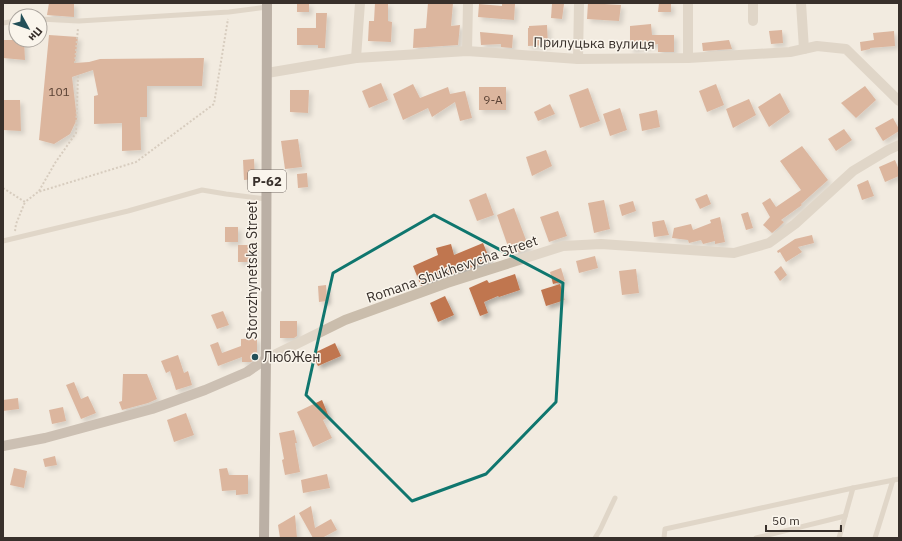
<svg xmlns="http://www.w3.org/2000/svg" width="902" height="541" viewBox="0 0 902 541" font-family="'IBM Plex Sans',sans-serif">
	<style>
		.building { fill: #c07650; filter: url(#shadow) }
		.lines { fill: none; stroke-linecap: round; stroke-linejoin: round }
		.path { stroke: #b6a796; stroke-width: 2; stroke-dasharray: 2 2; stroke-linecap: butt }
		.lane { stroke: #cabdac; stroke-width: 5 }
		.street { stroke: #cabdac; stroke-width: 10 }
		.secondary { stroke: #9e8c7d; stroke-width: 10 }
		.primary { stroke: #79695d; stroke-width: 10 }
		.marked { fill: none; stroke: #0f766e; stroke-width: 3; stroke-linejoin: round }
		.poi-dot { fill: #224f58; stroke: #faf5ec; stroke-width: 1.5 }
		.labels { text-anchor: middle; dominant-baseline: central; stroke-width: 3; stroke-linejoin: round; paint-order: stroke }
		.number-label { font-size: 12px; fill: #5a4234 }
		.shield { fill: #faf5ec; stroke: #726b65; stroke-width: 1 }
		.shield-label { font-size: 13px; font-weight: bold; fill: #38302b }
		.street-label { font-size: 14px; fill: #38302b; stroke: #faf5ec }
		.poi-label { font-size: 14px; fill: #38302b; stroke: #faf5ec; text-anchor: start }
	</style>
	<defs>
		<filter id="shadow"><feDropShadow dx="3.5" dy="3.5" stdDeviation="2" flood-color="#0004"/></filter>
	</defs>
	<rect width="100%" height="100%" fill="#f2ebe0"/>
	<g class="building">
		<path d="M49 3H74V17L47 15Z"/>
		<rect x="297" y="3" width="12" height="9"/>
		<path d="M375 3H388V21L392 22 391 42 368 41 369 21H374Z"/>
		<path d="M428 3H453L451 26 460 25 458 45 413 48 414 29 426 28Z"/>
		<path d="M502 3 515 4 514 20 478 17 479 4 502 6Z"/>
		<path d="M588 3 621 5 619 21 587 19Z"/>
		<path d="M659 3H671V12H658Z"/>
		<path d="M552 4H564L562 19 551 18Z"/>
		<path d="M316 13H327L325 48H318V45H297V28H316Z"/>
		<path d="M651 24 652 35H674V52H658V44L630 50V26Z"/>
		<path d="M547 25 548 45 528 46V28H529V26Z"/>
		<path d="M782 30 783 43 771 44 769 31Z"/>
		<path d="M894 31 895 46 870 48V49L861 51 860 42 874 40 873 33Z"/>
		<path d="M480 32 513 35 512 48 501 47V44L481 45Z"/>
		<path d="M49 35 78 37 75 63 89 62 100 59 204 58 202 86H147V117H140L141 150 122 151V123L94 124V96L98 95 93 70 72 77 77 119 70 134 54 144 39 140Z"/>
		<path d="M3 40H24L25 60 3 58Z"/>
		<path d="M729 40 732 49 703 51 702 43Z"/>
		<path d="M381 83 388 100 369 108 362 91Z"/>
		<path d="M413 84 420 98 448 87 450 94 465 91 472 118 460 121 455 102 432 117 428 108 403 120 393 94Z"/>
		<path d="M716 84 724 105 707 112 699 91Z"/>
		<path d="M865 86 876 100 856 118 841 103Z"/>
		<rect x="479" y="87" width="27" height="23"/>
		<path d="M588 88 600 121 580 128 569 95Z"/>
		<path d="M290 90H309L308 113 290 112Z"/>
		<path d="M780 93 790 112 769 127 758 107Z"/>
		<path d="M749 99 756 115 733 128 726 109Z"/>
		<path d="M3 100H20L21 131 3 130Z"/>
		<path d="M550 104 555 114 538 121 534 112Z"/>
		<path d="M620 108 627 130 610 136 603 114Z"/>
		<path d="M657 110 660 127 642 131 639 114Z"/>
		<path d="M893 118 899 129V131L883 141 875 128Z"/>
		<path d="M844 129 852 140 836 151 828 139Z"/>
		<path d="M298 139 302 167 285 169 281 141Z"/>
		<path d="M802 146 828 180 801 204 802 205 781 220 784 222 778 228 772 233 763 225 770 217 762 203 770 198 776 207 801 190 780 161Z"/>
		<path d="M546 150 552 166 532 176 526 157Z"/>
		<path d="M254 159 255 179 244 180 243 160Z"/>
		<path d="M895 160 899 170V176L885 182 879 167Z"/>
		<path d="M307 173 308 187 298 188 297 174Z"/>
		<path d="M868 180 874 196 862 200 857 185Z"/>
		<path d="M486 193 494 215 477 221 469 200Z"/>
		<path d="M707 194 711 204 700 209 695 199Z"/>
		<path d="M604 200 610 229 594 233 588 203Z"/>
		<path d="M633 201 636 211 622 216 619 205Z"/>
		<path d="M514 208 529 248 511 255 497 215Z"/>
		<path d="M558 211 567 236 549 242 540 217Z"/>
		<path d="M748 212 753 228 746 230 741 214Z"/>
		<path d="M720 217 725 242 715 244V241L703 244 701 240 689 243 688 240 672 238 674 228 691 224 693 230 711 223 710 220Z"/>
		<path d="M664 220 669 235 654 237 652 222Z"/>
		<rect x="225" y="227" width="13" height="15"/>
		<path d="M812 235 814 243 798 247 802 252 786 262 780 252 778 253 777 251 795 239Z"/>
		<path d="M483 243 490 260 459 272 439 278 421 286 413 266 438 255 436 248 451 244 454 255Z"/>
		<rect x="238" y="245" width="16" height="17"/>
		<path d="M595 256 598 268 579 273 576 261Z"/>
		<path d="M781 266 787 275 780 281 774 272Z"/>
		<path d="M561 268 565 281 553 284 550 272Z"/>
		<path d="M636 269 639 293 622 295 619 271Z"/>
		<path d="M515 274 520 290 499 297 498 296 484 302 488 313 480 316 469 288 487 280 489 283Z"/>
		<path d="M560 284 565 300 546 306 541 290Z"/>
		<path d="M326 285 327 301 319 302 318 286Z"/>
		<path d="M445 296 454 315 438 322 430 303Z"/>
		<path d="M223 311 229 325 217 329 211 315Z"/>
		<path d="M280 321H297V336L294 338H280Z"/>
		<path d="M257 338V357L251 362H242V357L218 366 210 345 218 342 222 353 241 346V339Z"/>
		<path d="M335 343 341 356 318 366 312 354Z"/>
		<path d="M178 355 184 373 188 371 192 385 176 390 170 371 166 373 161 361Z"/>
		<path d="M123 374H147L157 399 148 403 122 410 119 402 122 401Z"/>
		<path d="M74 382 81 399 88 396 96 413 81 419 66 385Z"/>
		<path d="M18 398 19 409 3 411V400Z"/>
		<path d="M322 400 329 417 323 420 332 438 313 447 297 412Z"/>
		<path d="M63 407 66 421 52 424 49 410Z"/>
		<path d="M186 413 194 435 174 442 167 420Z"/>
		<path d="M294 430 297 443H295L300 472 285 475 282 460 284 459 279 433Z"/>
		<path d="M55 456 57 465 45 467 43 459Z"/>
		<path d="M14 468 27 471 24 488 10 485Z"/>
		<path d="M227 468 229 475H248V494L236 495V490L222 491 219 469Z"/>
		<path d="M327 474 330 488 303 493 301 480Z"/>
		<path d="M311 506 315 528 331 519 337 530 322 538H313L299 513Z"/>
		<path d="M295 515 297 538H280L278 525Z"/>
	</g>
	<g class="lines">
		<g class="path">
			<path d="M75 63 78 28"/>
			<path d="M3 188 25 202 38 192 136 162 214 104 228 19"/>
			<path d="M39 191 55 163 76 133 78 75"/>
			<path d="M15 231 16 224 25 202"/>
		</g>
		<g class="lane">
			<path d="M40 19 79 21 229 12 267 7"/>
			<path d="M3 23 16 21"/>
			<path d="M3 241 128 211 202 190 226 194 267 199"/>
			<path d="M853 488 899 479"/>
			<path d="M595 538 600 530 615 498"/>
			<path d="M664 538 665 529 853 488 839 538"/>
			<path d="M756 538 845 516"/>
			<path d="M875 538 893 480"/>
		</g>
		<g class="street">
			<path d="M688 3V58"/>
			<path d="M801 3 804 49"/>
			<path d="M753 21V3"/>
			<path d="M467 51 468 3"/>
			<path d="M356 58 360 3"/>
			<path d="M578 59 579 3"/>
			<path d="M267 73 356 58 467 51 578 59 688 58 790 52 817 46 846 49 899 101"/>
			<path d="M266 359 345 320 447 283 563 246 601 244 734 253 769 243 795 224 853 171 888 150 899 145"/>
		</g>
		<path class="secondary" d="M3 446 45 438 152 409 205 390 247 372 266 359"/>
		<path class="primary" d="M264 538 266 359 267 3"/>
	</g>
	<path d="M0 0H902V541H0ZM434 215 563 283 556 402 486 474 412 501 306 395 333 273Z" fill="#f2ebe0" fill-opacity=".55" fill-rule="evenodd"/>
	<path class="marked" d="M434 215 563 283 556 402 486 474 412 501 306 395 333 273Z"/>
	<circle class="poi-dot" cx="255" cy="357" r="4"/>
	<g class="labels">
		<g class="number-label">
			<text x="59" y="91">101</text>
			<text x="493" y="99">9-А</text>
		</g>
		<rect class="shield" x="248" y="170" width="38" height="22" rx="3"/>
		<g class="shield-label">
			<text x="267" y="181">Р-62</text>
		</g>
		<g class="street-label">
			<text transform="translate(594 43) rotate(1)">Прилуцька вулиця</text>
			<text transform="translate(452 269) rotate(-19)">Romana Shukhevycha Street</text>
			<text transform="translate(252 270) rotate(-90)">Storozhynetska Street</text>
		</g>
		<g class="poi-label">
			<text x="263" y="357">ЛюбЖен</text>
		</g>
	</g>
	<rect width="902" height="541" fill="none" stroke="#38302b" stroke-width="8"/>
	<g transform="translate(28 28) rotate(130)"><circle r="19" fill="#faf5ec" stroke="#aca69f"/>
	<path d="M0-3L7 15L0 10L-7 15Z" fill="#224f58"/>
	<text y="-6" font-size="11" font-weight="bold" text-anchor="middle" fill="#38302b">Пн</text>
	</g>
	<path d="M766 525v6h75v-6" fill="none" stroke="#38302b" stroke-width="2"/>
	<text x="772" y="525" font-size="12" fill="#38302b" stroke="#faf5ec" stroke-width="3" paint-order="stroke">50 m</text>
</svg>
